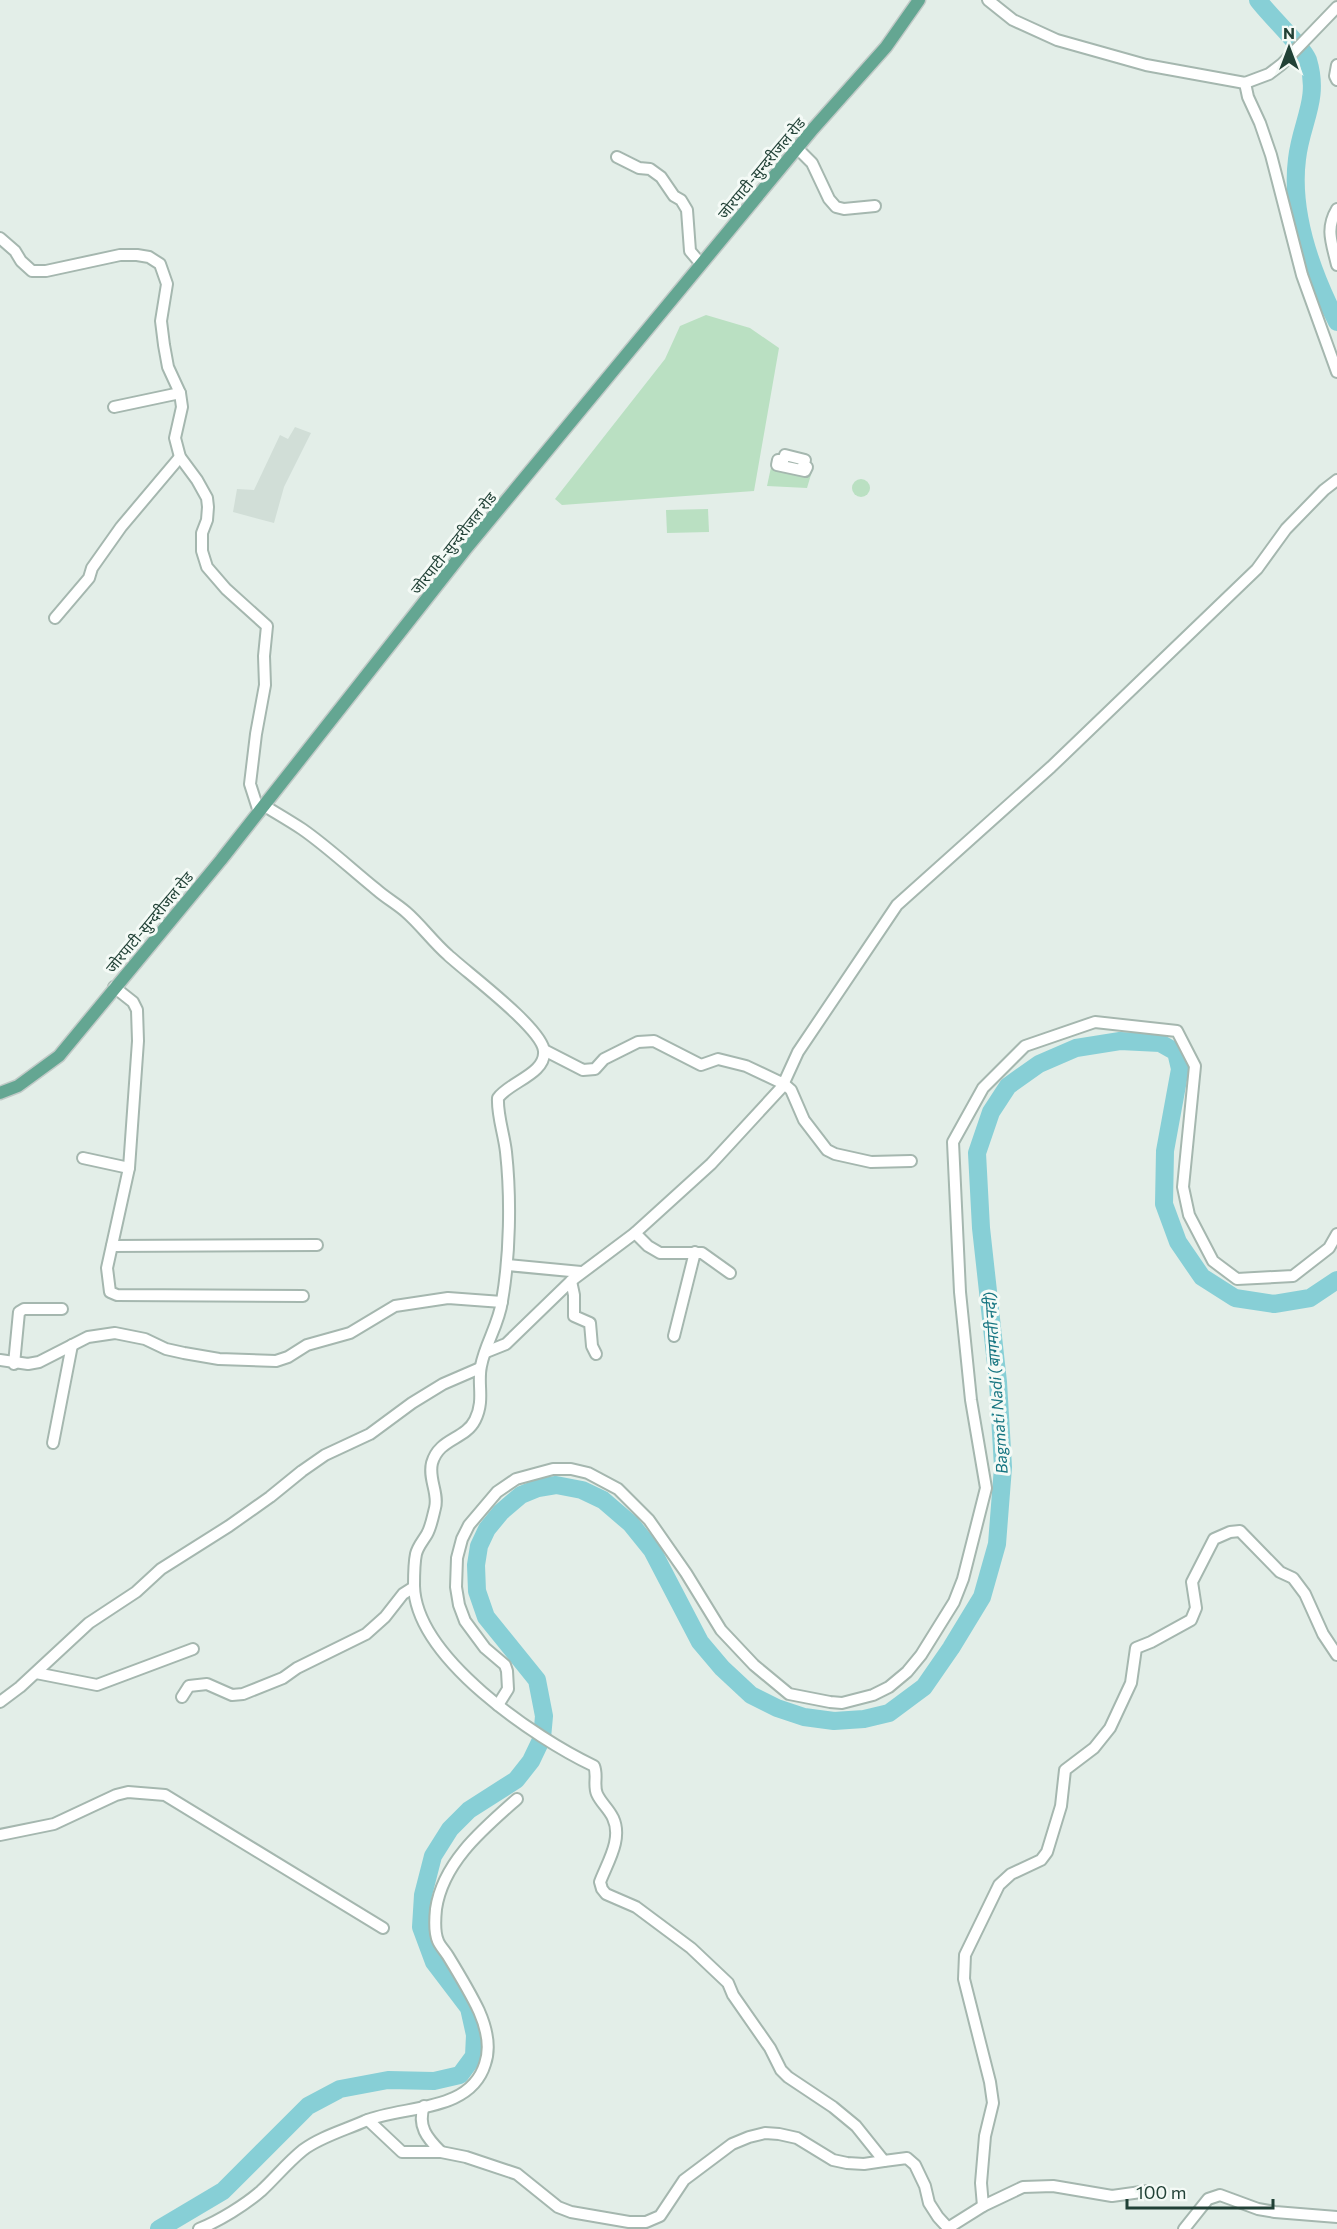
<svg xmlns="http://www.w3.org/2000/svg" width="1337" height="2229" viewBox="0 0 1337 2229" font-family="Commissioner,'Noto Sans Devanagari',sans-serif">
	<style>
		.built { fill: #d1ded7 }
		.green { fill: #bae0c2 }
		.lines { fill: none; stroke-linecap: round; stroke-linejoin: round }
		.river { stroke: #87cfd6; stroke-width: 18 }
		.minor-casing { stroke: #a5b7af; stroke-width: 14 }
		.major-casing { stroke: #c1cac7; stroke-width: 15 }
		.minor { stroke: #fff; stroke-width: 10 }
		.major { stroke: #64a692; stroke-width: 12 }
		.labels { text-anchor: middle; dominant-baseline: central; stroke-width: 6; stroke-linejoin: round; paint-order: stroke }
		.street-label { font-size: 15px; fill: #214136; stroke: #f4faf6 }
		.water-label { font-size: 16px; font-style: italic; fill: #167581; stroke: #f4faf6 }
	</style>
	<rect width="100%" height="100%" fill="#e3eee8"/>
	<path class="built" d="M295 427 311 433 284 487 274 523 233 512 237 489 254 490 280 435 288 439Z"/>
	<g class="green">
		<path d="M706 315 750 328 779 348 754 491 562 505 555 499 665 359 680 326Z"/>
		<path d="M785 455 804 466 813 468 807 488 767 486 773 458 783 461Z"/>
		<circle cx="861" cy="488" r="9"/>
		<path d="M708 509 709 532 667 533 666 510Z"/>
	</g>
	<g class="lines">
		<g class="river">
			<path d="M1258 0C1268 14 1303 47 1308 60 1320 100 1301 122 1297 159 1290 214 1312 273 1337 322"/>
			<path d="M159 2229 223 2191 308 2106 340 2089 388 2080 434 2081 460 2075 474 2056 475 2035 469 2008 434 1962 421 1927 423 1895 433 1856 450 1829 469 1810 516 1780 531 1761 542 1738 544 1716 537 1680 486 1617 477 1591 476 1565 479 1546 487 1529 501 1512 521 1495 538 1488 556 1485 582 1490 603 1500 631 1524 652 1550 700 1642 722 1668 751 1695 777 1708 804 1717 834 1721 864 1719 889 1713 924 1687 951 1648 982 1597 997 1544 1003 1467 998 1382 981 1228 977 1153 991 1112 1008 1086 1039 1064 1076 1048 1120 1041 1160 1043 1176 1052 1180 1069 1165 1151 1164 1204 1178 1242 1202 1277 1235 1298 1274 1304 1310 1298 1337 1280"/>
		</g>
		<defs>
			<g id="minor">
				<path d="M988 0 1013 20 1057 40 1146 65 1245 83 1269 74 1282 64 1337 7"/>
				<path d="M1337 65 1335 76 1337 80"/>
				<path d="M1245 83 1248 97 1260 123 1271 155 1302 275 1337 372"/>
				<path d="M797 148 812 163 829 199 836 207 844 209 875 206"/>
				<path d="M617 157 639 168 650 169 661 177 674 196 681 200 687 210 690 251 701 264"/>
				<path d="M1337 209C1325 229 1332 243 1337 265"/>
				<path d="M0 238 15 251 21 261 32 271H46L120 255H137L149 257 160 264 167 284 161 321 164 345 168 367 180 393 182 407 175 438 180 457 197 480 207 498 208 507 207 520 202 533V551L207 567 226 589 267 626 264 656 265 685 256 734 250 784 259 812"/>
				<path d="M114 407 180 393"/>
				<path d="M785 455 805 460 803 466 807 467 805 471 777 465 778 460 783 461Z"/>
				<path d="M55 618 89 578 92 568 121 527 180 457"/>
				<path d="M263 805C276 813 290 821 302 829 328 847 352 870 377 890 386 898 397 904 406 912 421 925 433 942 448 955 466 972 542 1028 544 1051 546 1074 509 1082 498 1098 497 1115 504 1134 506 1152 511 1198 510 1255 502 1301 499 1324 485 1344 481 1366 477 1384 485 1400 475 1420 465 1440 439 1438 432 1463 428 1479 439 1493 435 1508 433 1516 431 1527 427 1534 423 1541 418 1546 416 1554 414 1563 414 1576 414 1586 416 1658 535 1738 594 1766 598 1775 593 1785 597 1794 601 1803 609 1809 613 1818 623 1839 607 1863 600 1882L602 1889 606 1894 636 1907 691 1948 728 1983 733 1995 770 2048 781 2070 788 2077 833 2107 856 2126 884 2161 907 2158 915 2165 925 2186 929 2203 938 2217 949 2229"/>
				<path d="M114 987 133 1002 137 1010 138 1041 129 1168 107 1268 110 1292 117 1295 303 1296"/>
				<path d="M544 1050 583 1070 595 1069 604 1059 638 1042 654 1041 701 1065 718 1059 746 1066 784 1084 791 1090 804 1120 827 1150 835 1154 871 1162 911 1161"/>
				<path d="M83 1158 129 1168"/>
				<path d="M635 1233 648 1246 660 1253H702L730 1273"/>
				<path d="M112 1246 317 1245"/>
				<path d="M507 1265 581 1272"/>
				<path d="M571 1281 574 1295V1316L590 1323 592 1346 596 1354"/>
				<path d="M674 1336 695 1252"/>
				<path d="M486 1352 506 1344 571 1281 635 1233 711 1164 782 1087 798 1052 897 905 1051 767 1257 569 1286 529 1324 490 1337 480"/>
				<path d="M0 1360 28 1364 39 1362 88 1337 115 1333 145 1339 166 1349 184 1353 219 1359 276 1361 288 1357 307 1345 350 1333 395 1306 448 1298 502 1302"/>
				<path d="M14 1364 19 1312 24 1309H62"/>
				<path d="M53 1443 72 1345"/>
				<path d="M36 1673 97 1685 193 1649"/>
				<path d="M182 1697 189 1686 207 1684 232 1695 243 1694 283 1678 297 1668 366 1634 385 1617 403 1594 414 1587"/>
				<path d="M0 1702 20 1687 89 1623 136 1592 161 1569 229 1526 270 1497 302 1471 325 1455 370 1434 412 1403 443 1384 480 1368"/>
				<path d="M498 1705 508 1689 507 1671 505 1665 485 1648 465 1621 459 1605 456 1587 457 1558 462 1539 469 1525 497 1492 516 1479 553 1469H571L588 1473 618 1489 649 1520 686 1573 721 1630 754 1665 789 1694 830 1702 842 1703 873 1695 889 1687 907 1672 921 1655 954 1602 963 1579 986 1488 971 1400 960 1292 953 1142 983 1088 1025 1046 1095 1022 1177 1031 1195 1066 1183 1187 1189 1215 1213 1261 1237 1279 1293 1276 1329 1248 1337 1234"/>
				<path d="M0 1835 54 1824 116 1795 128 1792 165 1795 383 1928"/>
				<path d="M424 2106C417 2126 427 2138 441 2152"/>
				<path d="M368 2120 402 2152H441L466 2157 517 2174 558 2207 571 2212 629 2222H646L660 2216 684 2180 732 2144 749 2137 765 2133 779 2134 797 2138 833 2160 847 2163 864 2164 884 2161"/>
				<path d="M983 2206 981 2183 985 2136 993 2103 990 2082 964 1979 965 1955 999 1885 1011 1874 1041 1860 1047 1852 1061 1806 1065 1770 1094 1748 1110 1728 1131 1683 1136 1648 1151 1642 1191 1620 1196 1608 1192 1582 1214 1539 1230 1532 1240 1531 1280 1572 1293 1578 1305 1594 1323 1634 1337 1655"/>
				<path d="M948 2228 983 2206 1023 2187 1053 2186 1112 2196 1148 2191"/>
				<path d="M199 2229C219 2221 245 2205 261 2191 275 2178 288 2162 303 2150 320 2137 345 2130 365 2121 404 2105 470 2113 485 2064 491 2047 486 2027 479 2011 470 1992 459 1974 448 1956 445 1951 440 1946 438 1941 434 1932 435 1919 436 1909 443 1862 483 1829 517 1799"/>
				<path d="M1184 2229 1208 2199 1220 2195 1258 2209 1275 2212 1337 2217"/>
			</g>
			<path id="major" d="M0 1093 18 1086 59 1056 221 860 465 550 813 129 886 47 919 0"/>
		</defs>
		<use href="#minor" class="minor-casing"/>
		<use href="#major" class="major-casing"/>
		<use href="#minor" class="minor"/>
		<use href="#major" class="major"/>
	</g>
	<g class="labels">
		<g class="street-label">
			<text transform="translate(761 168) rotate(-50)">जोरपाटी-सुन्दरीजल रोड</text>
			<text transform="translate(453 543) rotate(-51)">जोरपाटी-सुन्दरीजल रोड</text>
			<text transform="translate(149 922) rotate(-50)">जोरपाटी-सुन्दरीजल रोड</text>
		</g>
		<g class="water-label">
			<text transform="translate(995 1383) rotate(-94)">Bagmati Nadi (बागमती नदी)</text>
		</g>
	</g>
	<g transform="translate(1289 48)" stroke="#f4faf6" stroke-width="4.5" paint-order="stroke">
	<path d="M0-4.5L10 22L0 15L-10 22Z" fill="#214136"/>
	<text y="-9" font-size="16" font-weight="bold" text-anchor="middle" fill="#214136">N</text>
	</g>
	<path d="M1127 2199v9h146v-9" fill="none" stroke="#214136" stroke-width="3"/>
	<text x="1136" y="2199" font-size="18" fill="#214136" stroke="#f4faf6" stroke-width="4.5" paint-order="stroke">100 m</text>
</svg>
